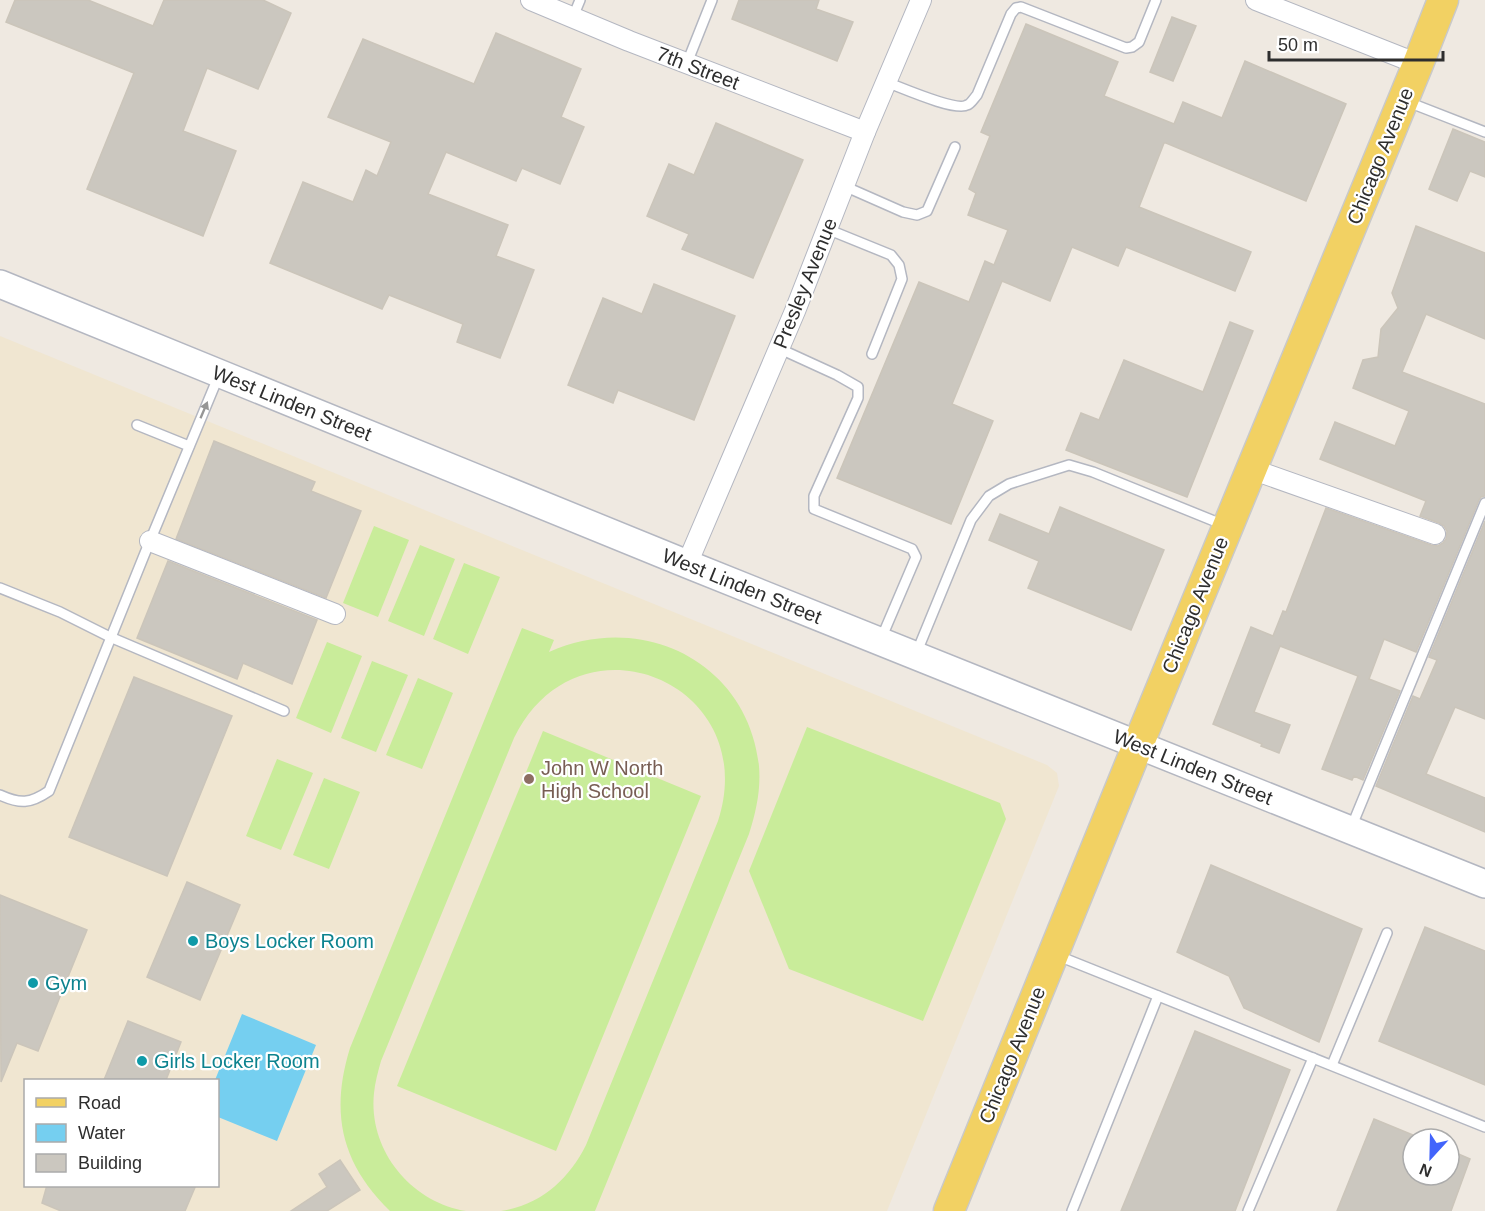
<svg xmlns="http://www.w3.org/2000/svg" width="1485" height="1211" viewBox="0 0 1485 1211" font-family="Helvetica,sans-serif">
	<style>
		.education { fill: #f0e6d1; fill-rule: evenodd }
		.pitch { fill: #c9ec9a }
		.water { fill: #75cff0 }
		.building { fill: #cbc7bf; stroke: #cbc5ba; stroke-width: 1.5 }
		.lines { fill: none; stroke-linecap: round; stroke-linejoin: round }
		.lane-casing { stroke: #b4b7c1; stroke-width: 12 }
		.street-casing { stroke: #b4b7c1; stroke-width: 22 }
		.secondary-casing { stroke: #b4b7c1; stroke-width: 30 }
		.primary-casing { stroke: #c9c9c9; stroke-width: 33 }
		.lane { stroke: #fff; stroke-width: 9 }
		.street { stroke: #fff; stroke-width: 20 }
		.secondary { stroke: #fff; stroke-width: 27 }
		.primary { stroke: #f2d163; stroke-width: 30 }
		.oneway { fill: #969696 }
		.education-dot { fill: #8d6e63; stroke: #fff; stroke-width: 2 }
		.culture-dot { fill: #0f9aa8; stroke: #fff; stroke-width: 2 }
		.labels { text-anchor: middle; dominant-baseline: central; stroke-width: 4.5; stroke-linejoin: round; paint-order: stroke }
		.street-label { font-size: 20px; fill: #2e2e2e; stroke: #fff }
		.education-label { font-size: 20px; fill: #785e54; stroke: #fff; text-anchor: start }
		.culture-label { font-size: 20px; fill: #0d838f; stroke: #fff; text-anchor: start }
	</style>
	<rect width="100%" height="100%" fill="#efe9e1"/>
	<path class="education" d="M0 336 1047 765 1057 773 1059 786 887 1211H0ZM26 1080H218V1186H26Z"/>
	<g class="pitch">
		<path d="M374 526 409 540 378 617 343 603Z"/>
		<path d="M420 545 455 559 424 636 388 621Z"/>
		<path d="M464 563 500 577 468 654 433 639Z"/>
		<path d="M522 628 554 640 549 652C642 610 748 662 759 766 761 790 756 812 749 834L595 1211H501C541 1205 569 1179 586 1145L718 821C763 682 578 607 514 738L381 1061C378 1072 375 1082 374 1093 368 1150 411 1202 466 1211H390C341 1163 330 1113 350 1048Z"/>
		<path d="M327 642 362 656 331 733 296 718Z"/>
		<path d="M372 661 408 675 376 752 341 738Z"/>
		<path d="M418 678 453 693 422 769 386 755Z"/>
		<path d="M807 727 1000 803 1006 819 923 1021 789 969 749 871Z"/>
		<path d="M543 731 701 796 556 1151 397 1086Z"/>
		<path d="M277 759 313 773 281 850 246 836Z"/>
		<path d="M324 778 360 792 329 869 293 855Z"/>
	</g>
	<path class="water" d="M242 1014 316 1045 277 1141 218 1117V1080H215Z"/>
	<g class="building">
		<path d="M15 0H88L153 26 164 0H263L291 13 258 89 207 68 183 131 236 151 203 236 87 189 134 73 6 22Z"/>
		<path d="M739 0H819L816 9 853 22 837 61 732 19Z"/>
		<path d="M1172 17 1196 26 1173 81 1150 72Z"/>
		<path d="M1026 24 1118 62 1104 96 1174 124 1183 102 1222 118 1245 61 1346 104 1306 201 1166 143H1164L1139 207 1251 252 1235 291 1126 247 1118 266 1072 247 1050 301 1002 281 952 404 993 421 951 524 837 478 919 282 969 302 985 261 994 265 1008 230 968 215 976 193 969 189 990 136 981 132Z"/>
		<path d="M496 33 581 69 561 117 584 127 560 184 522 168 516 181 446 152 428 194 508 225 496 256 534 270 500 358 457 342 463 324 389 295 382 309 270 263 303 182 353 202 366 170 377 176 391 142 328 117 363 39 474 84Z"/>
		<path d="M716 123 803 160 753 278 682 249 689 234 647 216 669 164 694 175Z"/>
		<path d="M1453 129 1485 142V177L1470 171 1457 201 1429 189Z"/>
		<path d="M1416 226 1485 253V339L1426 314 1402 372 1485 404V496L1481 497 1479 500 1416 652 1384 639 1369 679 1400 691 1363 780 1354 776 1352 780 1322 769 1358 676 1280 646 1254 712 1290 725 1279 753 1261 746 1262 744 1213 724 1251 627 1273 636 1283 611 1286 612 1326 508 1431 545 1438 546 1443 543 1446 539 1447 531 1444 526 1439 523 1420 516 1426 501 1320 459 1335 422 1395 446 1409 411 1353 388 1363 360 1378 357 1381 329 1398 308 1392 293Z"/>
		<path d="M654 284 735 316 694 420 618 390 613 403 568 385 603 298 642 314Z"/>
		<path d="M1230 322 1253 331 1187 497 1066 450 1081 413 1099 420 1124 360 1203 392Z"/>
		<path d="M214 441 315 482 311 491 361 511 326 598 176 539Z"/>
		<path d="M1060 507 1164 550 1131 630 1028 588 1039 561 989 540 1000 514 1049 534Z"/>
		<path d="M1485 521V719L1455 707 1426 774 1485 798V832L1376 786 1413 696 1420 699 1437 660 1429 657Z"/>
		<path d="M168 561 317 620 292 684 243 663 237 679 137 638Z"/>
		<path d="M134 677 232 716 167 876 69 837Z"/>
		<path d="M1211 865 1362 929 1319 1042 1244 1008 1229 976 1177 952Z"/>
		<path d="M187 882 240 905 200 1000 147 977Z"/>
		<path d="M0 895 87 930 38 1051 17 1043 1 1082Z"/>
		<path d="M1425 927 1485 951V1085L1379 1041Z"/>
		<path d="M128 1021 181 1042 166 1080H104Z"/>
		<path d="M1195 1031 1290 1070 1235 1211H1121Z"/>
		<path d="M1374 1119 1413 1135V1175H1449V1150L1470 1159 1451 1211H1337Z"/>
		<path d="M340 1160 360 1190 327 1211H291L327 1187 319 1174Z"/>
		<path d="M47 1185H196L185 1211H61L42 1203Z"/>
	</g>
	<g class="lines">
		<defs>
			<g id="lane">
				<path d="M573 17 580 0"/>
				<path d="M687 63 712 0"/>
				<path d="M886 82C900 87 956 112 967 105 971 104 974 98 977 95L1011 14 1016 8 1021 7 1126 48 1132 47 1139 42 1156 0"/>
				<path d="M1408 102 1485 132"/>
				<path d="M844 186 903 212 917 215 927 211 955 147"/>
				<path d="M827 229 891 255 899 265 902 279 872 354"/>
				<path d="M778 348 837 375 858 387V398L814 496V509L912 549 916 557 881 639"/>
				<path d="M137 425 189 446"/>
				<path d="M0 588 60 612 110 637 284 711"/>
				<path d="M916 654 971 520 989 496 1009 484 1069 465 1093 472 1224 525"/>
				<path d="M0 795C20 804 30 804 49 791L145 553 219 375"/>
				<path d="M1351 828 1485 503"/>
				<path d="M1056 955 1485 1127"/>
				<path d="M1332 1065 1387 933"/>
				<path d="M1072 1211 1158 996"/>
				<path d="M1248 1211 1313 1058"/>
			</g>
			<g id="street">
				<path d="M531 0 629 41 865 132"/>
				<path d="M1256 0 1418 64"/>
				<path d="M1251 469 1435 534"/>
				<path d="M150 541 335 614"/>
				<path d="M687 564 795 311 865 132 921 0"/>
			</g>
			<path id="secondary" d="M0 284 687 564 1485 884"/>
			<path id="primary" d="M949 1211 1138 745 1418 64 1443 0"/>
		</defs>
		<use href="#lane" class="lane-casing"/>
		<use href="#street" class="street-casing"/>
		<use href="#secondary" class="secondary-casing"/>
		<use href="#primary" class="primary-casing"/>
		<use href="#lane" class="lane"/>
		<use href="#street" class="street"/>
		<use href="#secondary" class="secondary"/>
		<use href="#primary" class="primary"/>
	</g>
	<defs><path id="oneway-solid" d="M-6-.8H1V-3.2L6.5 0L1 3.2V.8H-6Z" transform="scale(1.5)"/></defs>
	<use class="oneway" href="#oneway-solid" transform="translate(204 410) rotate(-67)"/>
	<circle class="education-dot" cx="529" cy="779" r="6"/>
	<g class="culture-dot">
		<circle cx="193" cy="941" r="6"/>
		<circle cx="33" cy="983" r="6"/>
		<circle cx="142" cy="1061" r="6"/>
	</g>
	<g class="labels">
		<g class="street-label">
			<text transform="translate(698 68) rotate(21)">7th Street</text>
			<text transform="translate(1380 156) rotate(-68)">Chicago Avenue</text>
			<text transform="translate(805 283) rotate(-68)">Presley Avenue</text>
			<text transform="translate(292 403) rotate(22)">West Linden Street</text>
			<text transform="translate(742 586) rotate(22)">West Linden Street</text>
			<text transform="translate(1195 605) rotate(-68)">Chicago Avenue</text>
			<text transform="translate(1193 767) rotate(22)">West Linden Street</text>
			<text transform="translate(1012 1055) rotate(-68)">Chicago Avenue</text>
		</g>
		<g class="education-label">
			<text x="541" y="768">John W North<tspan x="541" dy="23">High School</tspan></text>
		</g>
		<g class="culture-label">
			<text x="205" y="941">Boys Locker Room</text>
			<text x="45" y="983">Gym</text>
			<text x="154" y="1061">Girls Locker Room</text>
		</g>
	</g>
	<rect x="24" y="1079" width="195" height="108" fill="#ffffff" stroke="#ababab" stroke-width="1.5"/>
	<rect x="36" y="1098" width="30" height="9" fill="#f2d163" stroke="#ababab" stroke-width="1.5"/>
	<text x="78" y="1109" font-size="18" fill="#2e2e2e">Road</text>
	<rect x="36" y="1124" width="30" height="18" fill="#75cff0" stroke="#ababab" stroke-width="1.5"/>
	<text x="78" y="1139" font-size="18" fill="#2e2e2e">Water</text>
	<rect x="36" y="1154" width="30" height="18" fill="#cbc7bf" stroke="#ababab" stroke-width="1.5"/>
	<text x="78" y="1169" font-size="18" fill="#2e2e2e">Building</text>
	<g transform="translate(1431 1157) rotate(202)"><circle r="28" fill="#ffffff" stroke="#ababab" stroke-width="1.5"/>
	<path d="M0-4.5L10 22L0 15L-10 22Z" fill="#4264fb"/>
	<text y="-9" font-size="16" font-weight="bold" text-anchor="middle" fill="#2e2e2e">N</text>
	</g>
	<path d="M1269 51v9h174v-9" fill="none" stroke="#2e2e2e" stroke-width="3"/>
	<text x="1278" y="51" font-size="18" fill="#2e2e2e" stroke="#ffffff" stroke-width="4.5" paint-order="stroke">50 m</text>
</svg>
